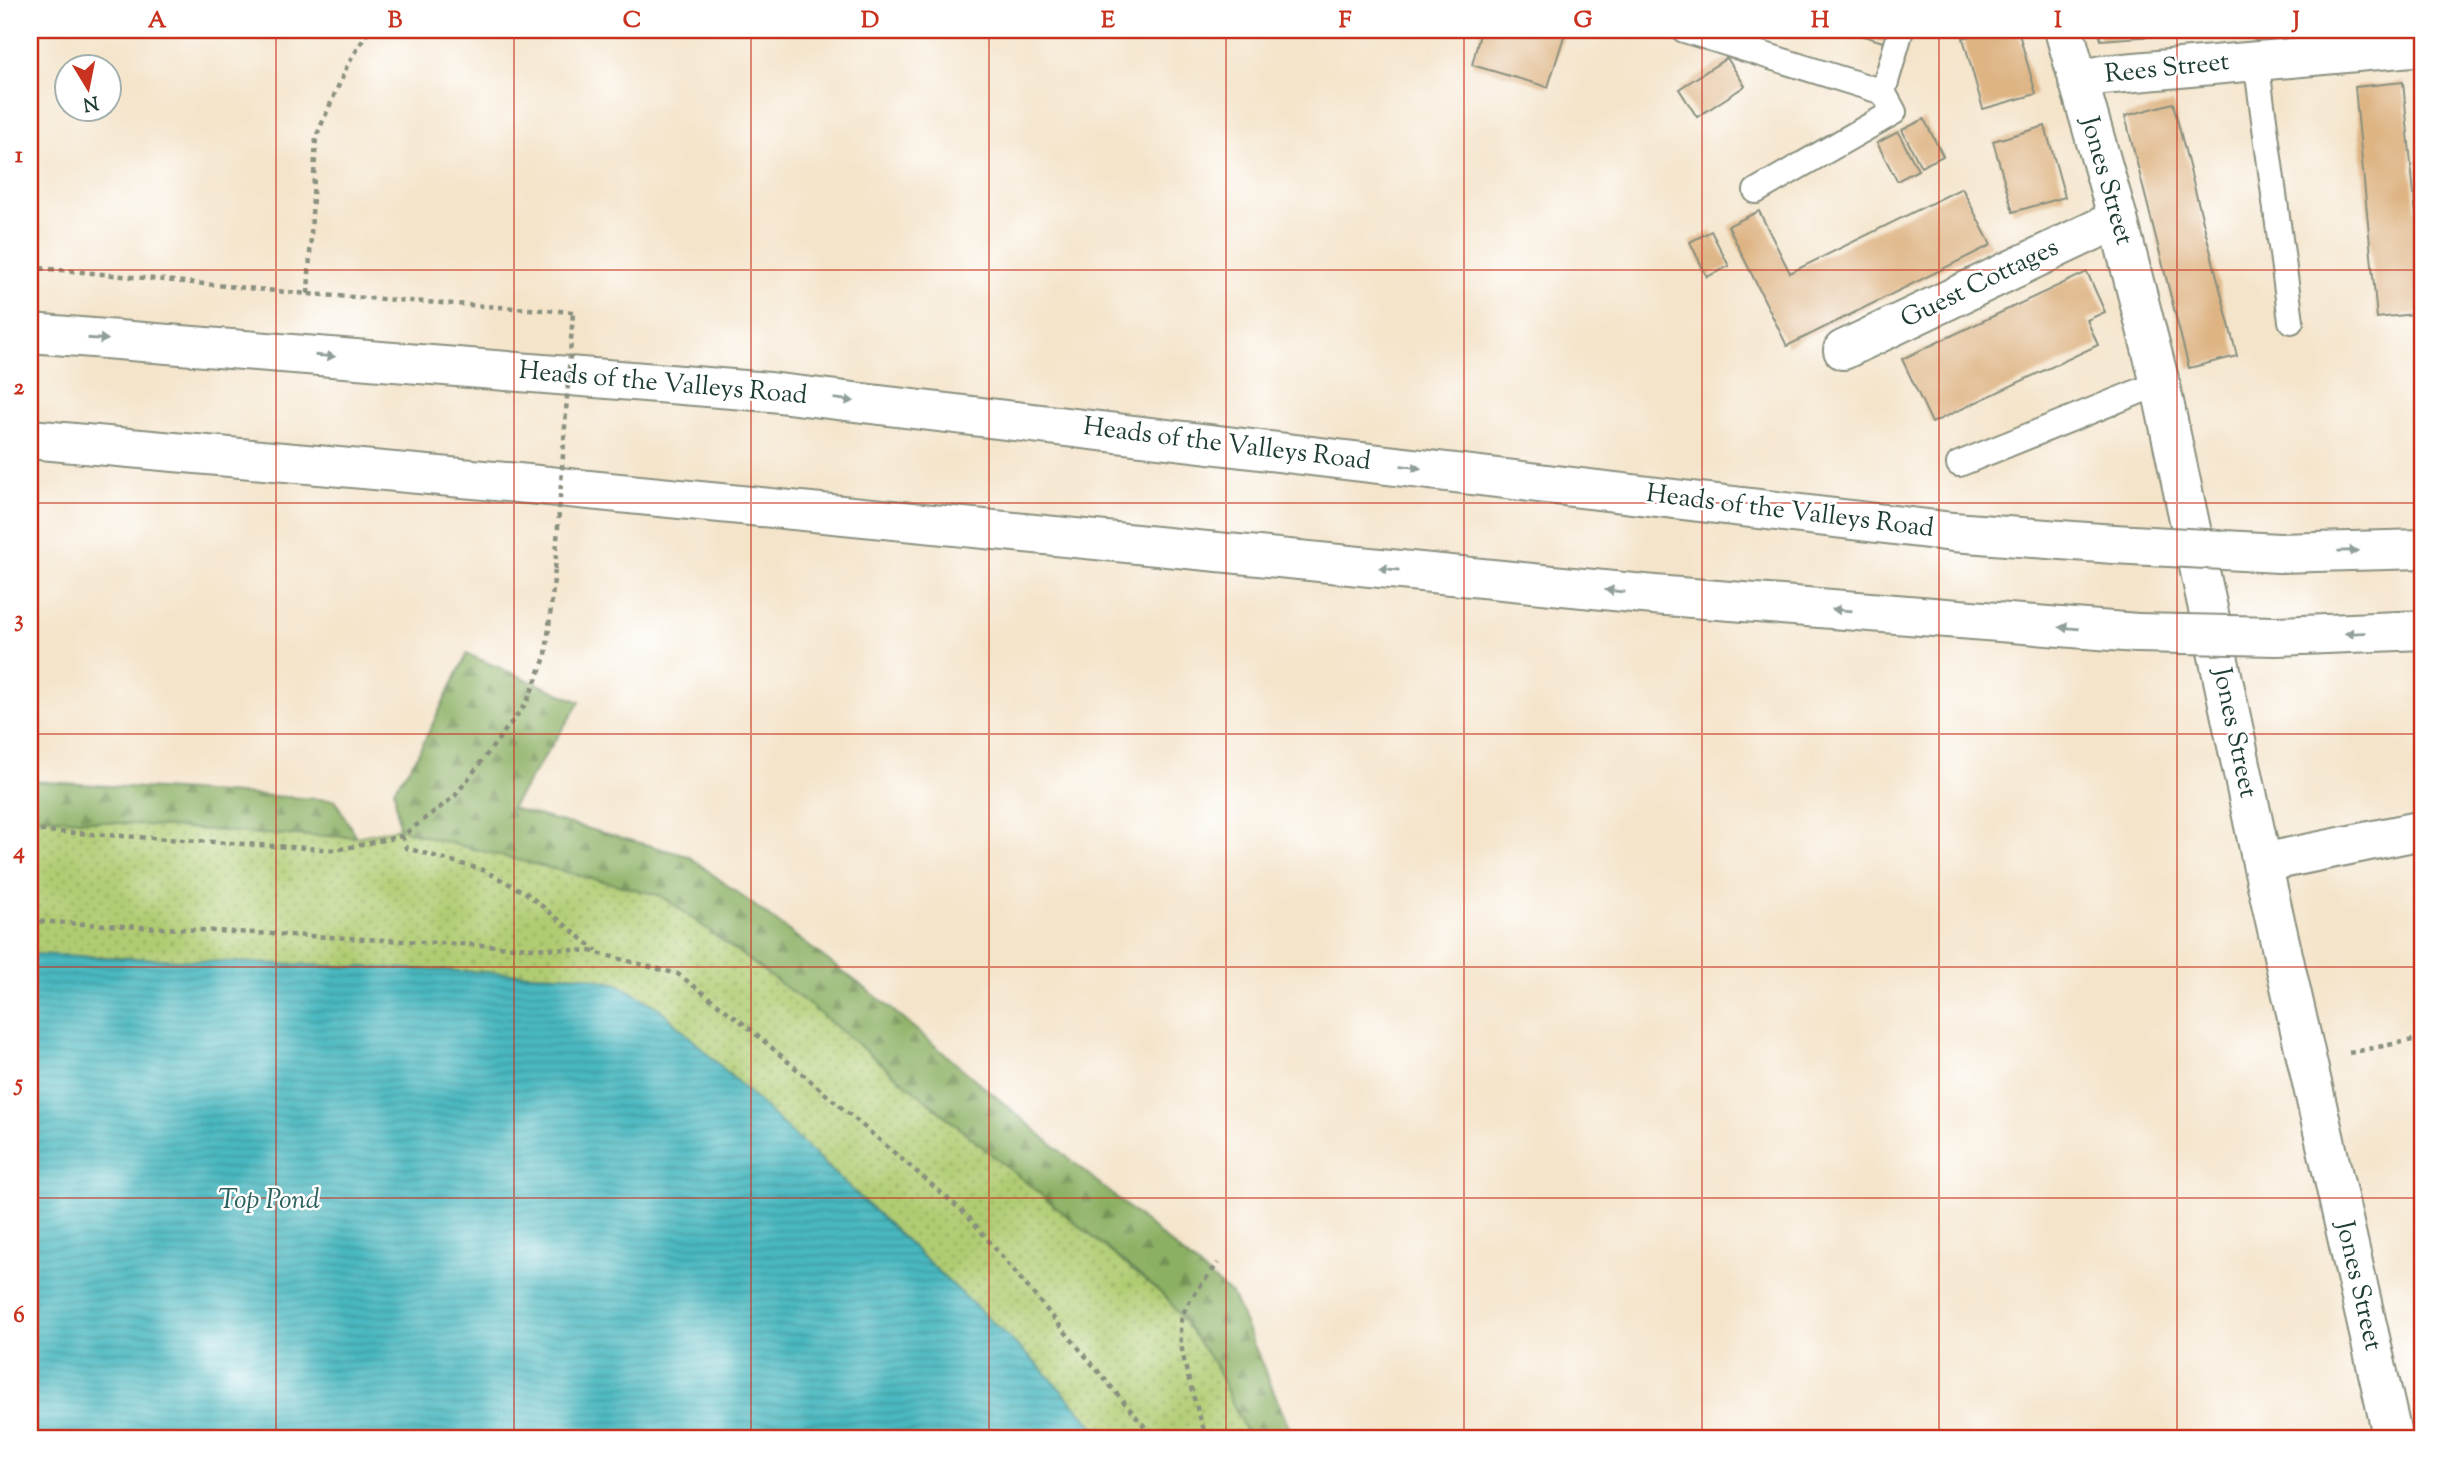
<svg xmlns="http://www.w3.org/2000/svg" width="2453" height="1469" viewBox="0 0 2453 1469" font-family="'Sorts Mill Goudy',serif">
	<style>
		.grass { fill: url(#grass-dots); stroke: #688453; stroke-width: 2 }
		.forest { fill: url(#forest-firs); stroke: #56764c; stroke-width: 2 }
		.water { fill: url(#water-rules); stroke: #347a7a; stroke-width: 2 }
		.building { fill: #deb483 }
		.lines { fill: none; stroke-linecap: round; stroke-linejoin: round }
		.lane-casing { stroke: #8a907f; stroke-width: 28 }
		.street-casing { stroke: #8a907f; stroke-width: 42 }
		.highway-casing { stroke: #8a907f; stroke-width: 42 }
		.path { stroke: #8a907f; stroke-width: 4.5; stroke-dasharray: 5 5; stroke-linecap: butt }
		.lane { stroke: #fff; stroke-width: 24 }
		.street { stroke: #fff; stroke-width: 38 }
		.highway { stroke: #fff; stroke-width: 38 }
		.highway-bridge-casing { stroke: #8a907f; stroke-width: 42; stroke-linecap: butt }
		.path-bridge { stroke: #8a907f; stroke-width: 4.5; stroke-dasharray: 5 5; stroke-linecap: butt }
		.highway-bridge { stroke: #fff; stroke-width: 38 }
		.oneway { fill: #8f9e9a }
		.grid { fill: none; stroke: #c8321e; stroke-width: 2; stroke-opacity: 0.55 }
		.labels { text-anchor: middle; dominant-baseline: central; stroke-width: 5; stroke-linejoin: round; paint-order: stroke }
		.street-label { font-size: 26px; fill: #1f3d34; stroke: #fff }
		.water-label { font-size: 28px; font-style: italic; fill: #2c625e; stroke: #fff }
		.neatline { fill: none; stroke: #c8321e; stroke-width: 2.5 }
		.grid-label { font-size: 23px; text-anchor: middle; font-weight: bold; fill: #c8321e }
	</style>
	<defs>
		<pattern id="grass-dots" width="8" height="8" patternUnits="userSpaceOnUse" patternTransform="scale(1.75)"><rect width="8" height="8" fill="#b0cc72"/><path d="M2 2h.1M6 6h.1" fill="none" stroke="#8fa75e" stroke-width="1.8" stroke-linecap="round"/></pattern>
		<pattern id="forest-firs" width="22" height="20" patternUnits="userSpaceOnUse" patternTransform="scale(1.75)"><rect width="22" height="20" fill="#8cb064"/><path d="M5 1l3.5 6h-7zM16 11l3.5 6h-7z" fill="#729053"/></pattern>
		<pattern id="water-rules" width="6" height="5" patternUnits="userSpaceOnUse" patternTransform="scale(1.75)"><rect width="6" height="5" fill="#49b8c0"/><path d="M0 2.5h6" fill="none" stroke="#3c979d"/></pattern>
	</defs>
	<rect width="100%" height="100%" fill="#fff"/>
	<filter id="ink" filterUnits="userSpaceOnUse"><feTurbulence type="fractalNoise" baseFrequency=".0143" numOctaves="2"/><feDisplacementMap in="SourceGraphic" scale="14" xChannelSelector="R" yChannelSelector="G"/><feConvolveMatrix kernelMatrix="1 2 1 2 8 2 1 2 1" color-interpolation-filters="sRGB"/></filter>
	<filter id="wash" filterUnits="userSpaceOnUse"><feTurbulence type="fractalNoise" baseFrequency=".00686" numOctaves="4" result="noise"/><feDisplacementMap in="SourceGraphic" scale="28" xChannelSelector="R" yChannelSelector="G"/><feGaussianBlur stdDeviation="1.57" result="paint"/><feColorMatrix in="noise" values="0 0 0 0 0 0 0 0 0 0 0 0 0 0 0 0 0 1.4 0 .05"/><feComposite in="paint" operator="in"/></filter>
	<g filter="url(#wash)">
		<rect width="100%" height="100%" fill="#f4e4ca"/>
		<path class="grass" d="M30 816 262 834 356 837 399 828 430 838 662 896 811 1006 1167 1298 1215 1365 1249 1439H1102L1098 1431 1043 1370 659 1008 618 984 583 976 30 954Z"/>
		<g class="forest">
			<path d="M467 654 580 702 511 808 688 856 877 997 1233 1296 1294 1439H1249L1215 1365 1167 1298 811 1006 662 896 430 838 399 828 394 789 416 758Z"/>
			<path d="M30 781 335 800 356 837 262 834 30 816Z"/>
		</g>
		<path class="water" d="M30 954 583 976 618 984 659 1008 1043 1370 1098 1431 1102 1439H30Z"/>
		<g id="blocks">
			<g class="building">
				<path d="M1481 30H1566L1548 87 1472 65Z"/>
				<path d="M1844 30H1887L1883 42Z"/>
				<path d="M1993 30H2018L2036 94 1983 109 1963 38Z"/>
				<path d="M2098 30H2208V32L2101 40Z"/>
				<path d="M1727 58 1745 86 1697 117 1679 89Z"/>
				<path d="M2403 82 2423 287V313L2377 318 2355 87Z"/>
				<path d="M2173 103 2237 356 2189 368 2125 116Z"/>
				<path d="M1924 119 1943 156 1921 167 1902 130Z"/>
				<path d="M2045 126 2065 197 2013 212 1993 141Z"/>
				<path d="M1898 132 1918 170 1897 181 1877 143Z"/>
				<path d="M1962 188 1991 245 1787 346 1728 226 1759 211 1790 273Z"/>
				<path d="M1711 231 1729 266 1707 277 1690 242Z"/>
				<path d="M2087 272 2105 312 2087 320 2098 345 1932 423 1902 359Z"/>
			</g>
		</g>
	</g>
	<g filter="url(#ink)">
		<use href="#blocks" fill-opacity="0" stroke="#8a907f" stroke-width="2"/>
		<g class="lines">
			<defs>
				<g id="lane">
					<path d="M1684 30 1883 92 1901 30"/>
					<path d="M2256 60 2291 321"/>
					<path d="M1756 191 1894 112 1883 92"/>
					<path d="M1959 464 2160 383"/>
				</g>
				<g id="street">
					<path d="M2064 30 2118 219 2160 383 2262 863 2393 1439"/>
					<path d="M2078 81 2102 75 2423 46"/>
					<path d="M1843 350 2118 219"/>
					<path d="M2262 863 2423 830"/>
				</g>
				<g id="highway">
					<path d="M30 333 770 392 1953 532 2114 544"/>
					<path d="M30 439 518 483 1654 595 2137 633"/>
					<path d="M2279 553 2423 549"/>
					<path d="M2276 636 2423 630"/>
				</g>
			</defs>
			<use href="#lane" class="lane-casing"/>
			<use href="#street" class="street-casing"/>
			<use href="#highway" class="highway-casing"/>
			<g class="path">
				<path d="M30 267 308 294 573 312"/>
				<path d="M308 294 316 137 347 66 369 30"/>
				<path d="M30 830 336 850 402 836 455 796 527 702 546 655 555 569"/>
				<path d="M402 836 406 848 483 870 526 893 597 951"/>
				<path d="M30 921 590 951 678 974 744 1024 967 1215 1155 1439"/>
				<path d="M2349 1053 2423 1038"/>
				<path d="M1207 1439C1199 1414 1173 1340 1182 1317 1189 1297 1206 1280 1218 1263"/>
			</g>
			<use href="#lane" class="lane"/>
			<use href="#street" class="street"/>
			<use href="#highway" class="highway"/>
			<defs>
				<g id="highway-bridge">
					<path d="M2114 544 2279 553"/>
					<path d="M2137 633 2276 636"/>
				</g>
			</defs>
			<use href="#highway-bridge" class="highway-bridge-casing"/>
			<path class="path-bridge" d="M555 569 573 312"/>
			<use href="#highway-bridge" class="highway-bridge"/>
		</g>
		<defs><path id="oneway-solid" d="M-6-.8H1V-3.2L6.5 0L1 3.2V.8H-6Z" transform="scale(1.75)"/></defs>
		<g class="oneway">
			<use href="#oneway-solid" transform="translate(98 339) rotate(4)"/>
			<use href="#oneway-solid" transform="translate(325 356) rotate(4)"/>
			<use href="#oneway-solid" transform="translate(844 400) rotate(7)"/>
			<use href="#oneway-solid" transform="translate(1411 467) rotate(7)"/>
			<use href="#oneway-solid" transform="translate(2348 551) rotate(-1)"/>
			<use href="#oneway-solid" transform="translate(1389 569) rotate(-174)"/>
			<use href="#oneway-solid" transform="translate(1615 591) rotate(-174)"/>
			<use href="#oneway-solid" transform="translate(1842 610) rotate(-175)"/>
			<use href="#oneway-solid" transform="translate(2069 628) rotate(-175)"/>
			<use href="#oneway-solid" transform="translate(2355 633) rotate(178)"/>
		</g>
	</g>
	<path class="grid" d="M276 30V1439M514 30V1439M751 30V1439M989 30V1439M1226 30V1439M1464 30V1439M1702 30V1439M1939 30V1439M2177 30V1439M30 270H2423M30 503H2423M30 734H2423M30 967H2423M30 1198H2423"/>
	<g class="labels">
		<g class="street-label">
			<text transform="translate(2167 69) rotate(-6)">Rees Street</text>
			<text transform="translate(2106 181) rotate(74)">Jones Street</text>
			<text transform="translate(1980 284) rotate(-26)">Guest Cottages</text>
			<text transform="translate(663 384) rotate(5)">Heads of the Valleys Road</text>
			<text transform="translate(1227 445) rotate(7)">Heads of the Valleys Road</text>
			<text transform="translate(1790 512) rotate(7)">Heads of the Valleys Road</text>
			<text transform="translate(2234 733) rotate(78)">Jones Street</text>
			<text transform="translate(2358 1286) rotate(77)">Jones Street</text>
		</g>
		<g class="water-label">
			<text x="269" y="1201">Top Pond</text>
		</g>
	</g>
	<rect width="2453" height="1469" fill="none" stroke="#fff" stroke-width="77"/>
	<g transform="translate(88 88) rotate(170)"><circle r="33" fill="#ffffff" stroke="#a5b1ae" stroke-width="2"/>
	<path d="M0-5L12 26L0 18L-12 26Z" fill="#c8321e"/>
	<text y="-10" font-size="19" font-weight="bold" text-anchor="middle" fill="#1f3d34">N</text>
	</g>
	<rect x="38" y="38" width="2376" height="1392" class="neatline"/>
	<g class="grid-label">
		<text x="157" y="27">A</text>
		<text x="395" y="27">B</text>
		<text x="632" y="27">C</text>
		<text x="870" y="27">D</text>
		<text x="1108" y="27">E</text>
		<text x="1345" y="27">F</text>
		<text x="1583" y="27">G</text>
		<text x="1820" y="27">H</text>
		<text x="2058" y="27">I</text>
		<text x="2296" y="27">J</text>
		<text x="19" y="162">1</text>
		<text x="19" y="394">2</text>
		<text x="19" y="626">3</text>
		<text x="19" y="858">4</text>
		<text x="19" y="1090">5</text>
		<text x="19" y="1322">6</text>
	</g>
</svg>
